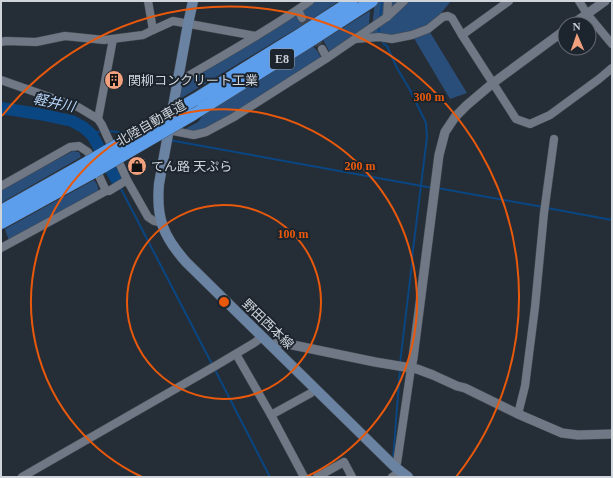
<svg xmlns="http://www.w3.org/2000/svg" width="613" height="478" viewBox="0 0 613 478" font-family="'Times New Roman','Noto Sans JP',serif">
	<style>
		.green { fill: #2a4e7a }
		.lines { fill: none; stroke-linecap: round; stroke-linejoin: round }
		.stream { stroke: #0a4682; stroke-width: 2 }
		.river { stroke: #0a4682; stroke-width: 12 }
		.minor-tunnel { stroke: #3e4650; stroke-width: 8; stroke-dasharray: 8 4; stroke-linecap: butt }
		.minor-casing { stroke: #444b53; stroke-width: 9 }
		.tertiary-casing { stroke: #444b53; stroke-width: 10 }
		.secondary-casing { stroke: #444b53; stroke-width: 11 }
		.motorway-casing { stroke: #444b53; stroke-width: 13 }
		.minor { stroke: #6f7884; stroke-width: 8 }
		.tertiary { stroke: #6f7884; stroke-width: 9 }
		.secondary { stroke: #6a83a3; stroke-width: 10 }
		.motorway { stroke: #5d9eec; stroke-width: 12 }
		.motorway-bridge-casing { stroke: #444b53; stroke-width: 13; stroke-linecap: butt }
		.motorway-bridge { stroke: #5d9eec; stroke-width: 12 }
		.ring { fill: none; stroke: #e8590c; stroke-width: 2 }
		.labels { text-anchor: middle; dominant-baseline: central; stroke-width: 4; stroke-linejoin: round; paint-order: stroke }
		.shield { fill: #1c242d; stroke: #999fa7; stroke-width: 1 }
		.shield-label { font-size: 12px; font-weight: bold; fill: #cfd4db }
		.poi-label { font-size: 13px; fill: #cfd4db; stroke: #1c242d; text-anchor: start }
		.street-label { font-size: 13px; fill: #cfd4db; stroke: #1c242d }
		.water-label { font-size: 14px; font-style: italic; fill: #bcd9fd; stroke: #1c242d }
		.centre { fill: #e8590c; stroke: #1c242d; stroke-width: 2 }
		.ring-label { font-size: 12px; text-anchor: middle; font-weight: bold; fill: #e8590c; stroke: #1c242d; stroke-width: 4; stroke-linejoin: round; paint-order: stroke }
	</style>
	<rect width="100%" height="100%" fill="#252d37"/>
	<g class="green">
		<path d="M311 1H339L306 23 173 103 178 82Z"/>
		<path d="M375 1H451L428 29 467 93 450 99 412 35 371 37Z"/>
		<path d="M370 11 369 26 330 53 323 40Z"/>
		<path d="M313 46 318 52 321 58 232 114 205 129 193 131 183 130 198 122 205 112Z"/>
		<path d="M73 151 79 152 81 157 1 203V189Z"/>
		<path d="M94 180C97 184 99 187 98 192L9 241 5 229Z"/>
	</g>
	<g class="lines">
		<g class="stream">
			<path d="M380 19 382 1"/>
			<path d="M379 25V32L380 34"/>
			<path d="M382 40 384 44 387 46 397 68 410 90 426 123 427 137 413 250 412 263 400 363"/>
			<path d="M108 131 128 133"/>
			<path d="M91 134 102 131"/>
			<path d="M169 140 433 188"/>
			<path d="M120 187 213 366"/>
			<path d="M437 188 543 207"/>
			<path d="M547 208 612 220"/>
			<path d="M215 370 270 477"/>
			<path d="M393 460 400 369"/>
		</g>
		<path class="river" d="M1 108 39 114 72 121 83 127 91 134 95 140 117 181"/>
		<path class="minor-tunnel" d="M302 18 322 49"/>
		<defs>
			<g id="minor">
				<path d="M148 1 153 30"/>
				<path d="M579 1 587 14 612 44"/>
				<path d="M298 10 302 18"/>
				<path d="M387 17 388 1"/>
				<path d="M462 35 509 1"/>
				<path d="M355 39 379 37 392 39 412 35 428 29 443 17 448 16 452 18 462 35 516 119 530 124 550 115 599 79 612 68"/>
				<path d="M1 42 6 41 36 42 65 36 104 40 143 35 153 30 173 21 256 36"/>
				<path d="M322 49 327 58"/>
				<path d="M1 80 78 107 98 119 102 125 127 180 148 217 154 221 161 223"/>
				<path d="M178 82C222 56 268 31 310 1"/>
				<path d="M98 119 113 39"/>
				<path d="M168 130 194 135 206 132 234 117 327 58 387 17 404 1"/>
				<path d="M1 186 70 147 79 146 88 152 106 191"/>
				<path d="M1 248 106 191H109L127 180"/>
				<path d="M236 354 271 415 304 477"/>
				<path d="M518 414 525 386 535 307 544 213 554 139"/>
				<path d="M271 415 311 393 315 388"/>
				<path d="M395 467 397 463 411 368"/>
				<path d="M22 477 217 365 254 343 262 337"/>
				<path d="M317 477 344 462 352 477"/>
				<path d="M392 477 398 473 399 470"/>
			</g>
			<g id="tertiary">
				<path d="M573 24 605 1"/>
				<path d="M272 346 276 343H283L375 362 417 369 433 375 457 386 465 388 518 414 562 433 578 435 612 434"/>
				<path d="M411 368 413 358 439 155 445 132 455 117 467 105 493 83 565 30"/>
			</g>
			<path id="secondary" d="M193 1 188 24 159 184C156 218 163 236 186 262L395 467 408 477"/>
			<g id="motorway">
				<path d="M194 100 299 35 352 1"/>
				<path d="M192 115 307 43 372 1"/>
				<path d="M1 211 88 162"/>
				<path d="M1 223 94 172"/>
			</g>
		</defs>
		<use href="#minor" class="minor-casing"/>
		<use href="#tertiary" class="tertiary-casing"/>
		<use href="#secondary" class="secondary-casing"/>
		<use href="#motorway" class="motorway-casing"/>
		<use href="#minor" class="minor"/>
		<use href="#tertiary" class="tertiary"/>
		<use href="#secondary" class="secondary"/>
		<use href="#motorway" class="motorway"/>
		<defs>
			<g id="motorway-bridge">
				<path d="M88 162 194 100"/>
				<path d="M94 172 192 115"/>
			</g>
		</defs>
		<use href="#motorway-bridge" class="motorway-bridge-casing"/>
		<use href="#motorway-bridge" class="motorway-bridge"/>
	</g>
	<g class="ring">
		<circle cx="224" cy="302" r="97"/>
		<path d="M142 477A193 193 0 1 1 306 477"/>
		<path d="M2 116A290 290 0 0 1 456 477"/>
	</g>
	<defs>
		<symbol id="building-disc" viewBox="-11 -11 22 22"><circle r="9.5" fill="#f2a17e" stroke="#1c242d"/><path d="M-4-6H4V6H1V3H-1V6H-4ZM-2.5-4.3h1.7v1.8h-1.7ZM.8-4.3h1.7v1.8H.8ZM-2.5-1h1.7V.8h-1.7ZM.8-1h1.7V.8H.8Z" fill="#111"/></symbol>
		<symbol id="shop-disc" viewBox="-11 -11 22 22"><circle r="9.5" fill="#f2a17e" stroke="#1c242d"/><path d="M-5-2.5h2.3a2.7 3.5 0 0 1 5.4 0H5L5.5 6h-11ZM-1.5-2.5h3a1.5 2.3 0 0 0-3 0Z" fill="#111"/></symbol>
	</defs>
	<g fill-rule="evenodd">
		<use href="#building-disc" x="103" y="69" width="22" height="22"/>
		<use href="#shop-disc" x="126" y="155" width="22" height="22"/>
	</g>
	<g class="labels">
		<rect class="shield" x="270" y="49" width="24" height="20" rx="3"/>
		<g class="shield-label">
			<text x="282" y="59">E8</text>
		</g>
		<g class="poi-label">
			<text x="128" y="80">関柳コンクリート工業</text>
			<text x="151" y="166">てん路 天ぷら</text>
		</g>
		<g class="street-label">
			<text transform="translate(151 123) rotate(-30)">北陸自動車道</text>
			<text transform="translate(268 324) rotate(44)">野田西本線</text>
		</g>
		<g class="water-label">
			<text transform="translate(54 103) rotate(12)">軽井川</text>
		</g>
	</g>
	<circle cx="224" cy="302" r="6" class="centre"/>
	<g class="ring-label">
		<text x="429" y="101">300 m</text>
		<text x="360" y="170">200 m</text>
		<text x="293" y="238">100 m</text>
	</g>
	<rect width="613" height="478" fill="none" stroke="#cfd4db" stroke-width="4"/>
	<g transform="translate(577 36) rotate(358)"><circle r="19" fill="#1c242d" stroke="#646a73"/>
	<path d="M0-3L7 15L0 10L-7 15Z" fill="#f2a17e"/>
	<text y="-6" font-size="11" font-weight="bold" text-anchor="middle" fill="#cfd4db">N</text>
	</g>
</svg>
